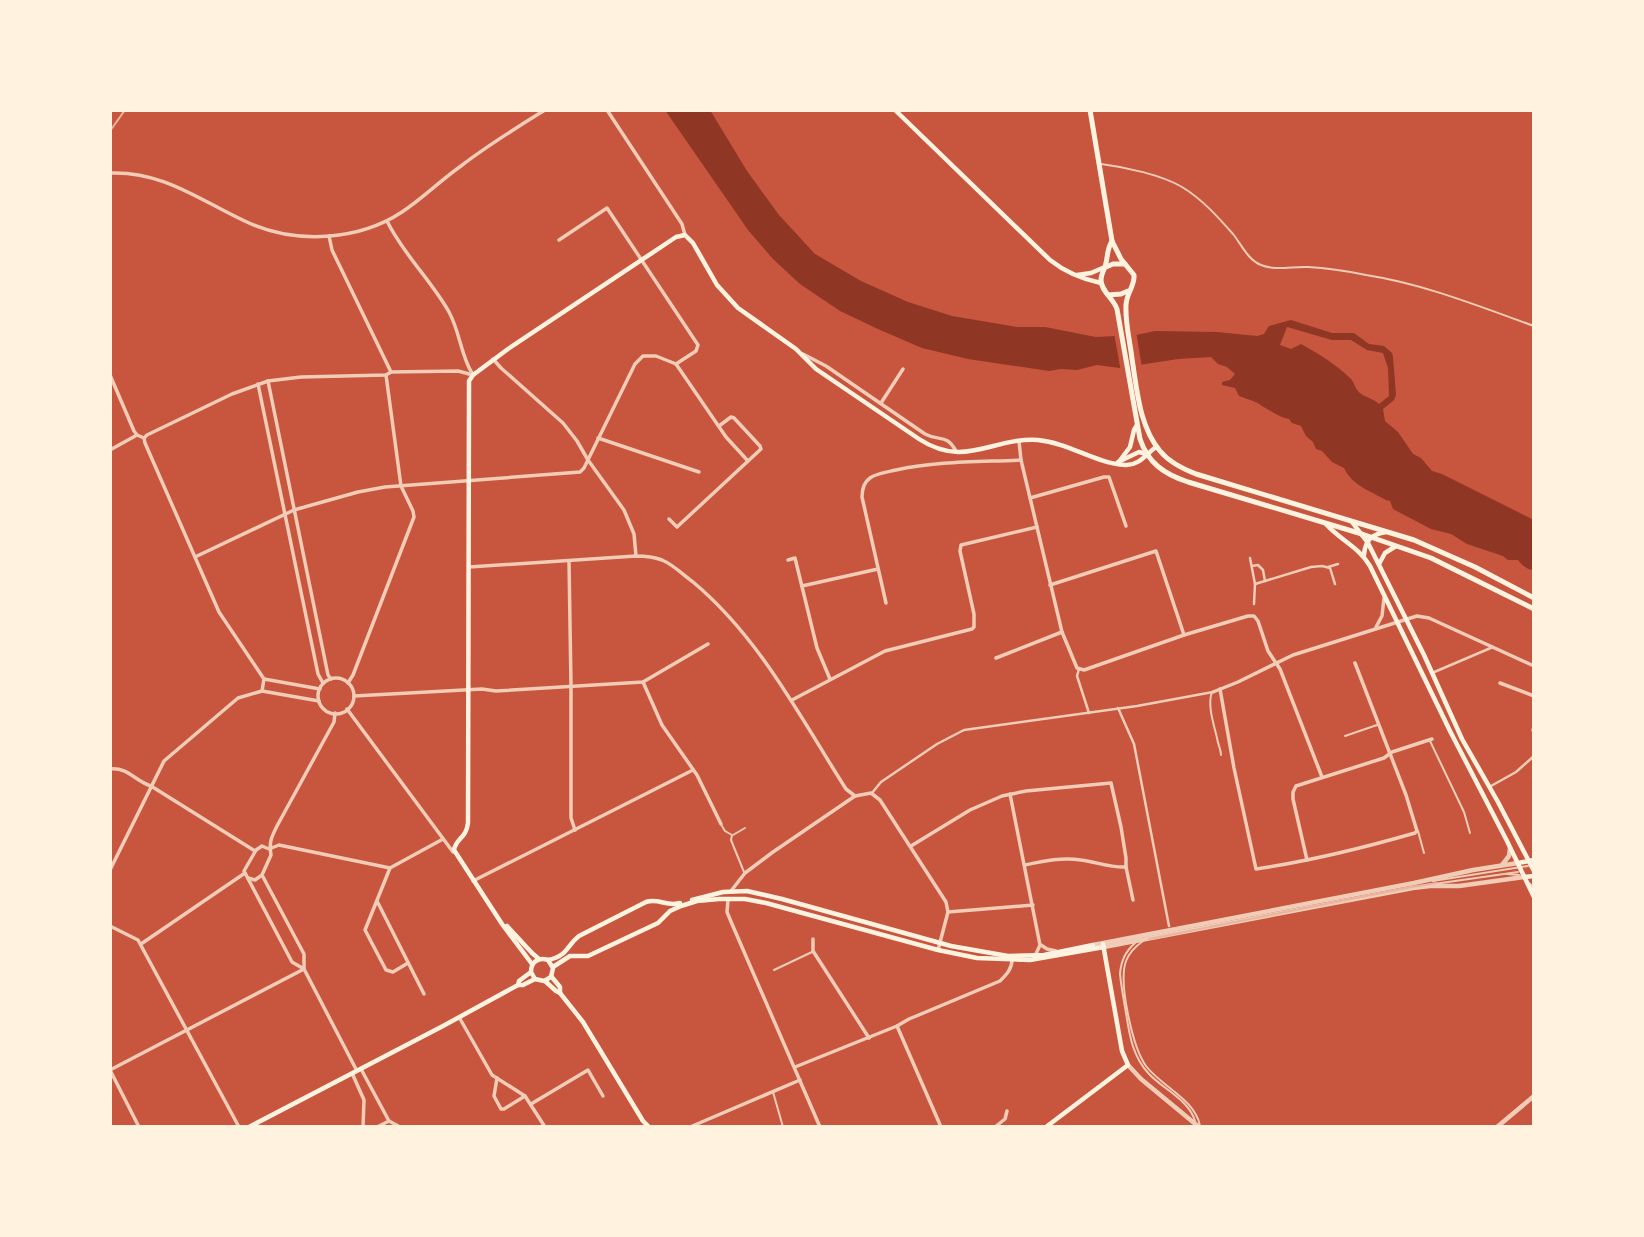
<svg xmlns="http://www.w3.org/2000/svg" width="1644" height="1237" viewBox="0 0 1644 1237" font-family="'Nunito Sans',sans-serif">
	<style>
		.water { fill: #8f3625; fill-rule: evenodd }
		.pier { fill: #c8553d }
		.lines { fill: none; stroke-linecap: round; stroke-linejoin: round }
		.service { stroke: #f1ccb7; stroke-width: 2 }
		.pedestrian { stroke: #f1ccb7; stroke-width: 2.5 }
		.minor { stroke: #f1ccb7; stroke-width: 3.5 }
		.tertiary { stroke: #f1ccb7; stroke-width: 4.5 }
		.secondary { stroke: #fff3e0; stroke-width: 4.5 }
		.primary { stroke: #fff3e0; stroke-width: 5 }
		.tram { stroke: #e9b49f; stroke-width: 2 }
		.rail { stroke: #e9b49f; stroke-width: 2 }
	</style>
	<rect width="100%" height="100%" fill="#c8553d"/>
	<path class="water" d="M665 110H710L747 171 779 215 815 254 861 281 908 302 952 316 1017 327H1045L1096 337 1136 335 1155 331 1217 332 1257 336 1264 334 1269 326 1291 320 1332 333H1354L1369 344 1384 346 1392 353 1393 357 1396 395 1394 400 1383 409 1385 421 1398 432 1413 454 1421 458 1432 471 1442 474 1534 520V570C1527 570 1522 565 1518 560H1508L1503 556 1467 544 1451 534 1431 529 1393 509 1390 501 1386 500C1370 491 1352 485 1344 468L1332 462 1322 451 1316 449 1313 442 1306 436 1301 426 1292 423 1289 419C1279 417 1271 411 1262 406 1256 401 1247 399 1239 396L1235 388 1222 385V382L1230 380 1235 374 1227 367 1218 364 1211 357 1178 359 1120 368 1097 365 1077 370 1061 369 1049 371 968 359 922 348 878 329 840 311 800 284 773 259 748 230ZM1287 327 1332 340H1351L1367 350 1383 353 1388 368 1389 396 1379 404C1373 398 1366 398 1360 393 1355 389 1355 384 1351 379 1337 365 1319 354 1301 344L1291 349 1280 345Z"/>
	<path class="pier" d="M1136 331 1142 368 1121 372 1114 333Z"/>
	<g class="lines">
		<g class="service">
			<path d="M1101 164C1125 167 1162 175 1182 187 1202 199 1218 217 1233 234 1241 244 1248 260 1261 265 1275 271 1293 266 1308 267 1328 268 1347 271 1366 275 1424 284 1478 306 1534 326"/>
			<path d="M1212 692C1207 705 1214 725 1217 738 1218 745 1221 749 1221 755"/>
			<path d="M1345 736 1377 725"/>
			<path d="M1430 741 1464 812 1470 833"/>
			<path d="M722 826 725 831 732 835 731 840 744 872"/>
			<path d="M1418 831 1424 853"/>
			<path d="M733 835 745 828"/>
			<path d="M1507 874 1519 875"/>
			<path d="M1433 881 1528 866"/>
			<path d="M1529 883 1534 888"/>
			<path d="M1434 884 1518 872"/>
			<path d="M1143 941C1136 946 1129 953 1126 961 1118 983 1133 1048 1146 1066 1162 1087 1195 1099 1200 1126"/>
			<path d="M1135 943C1125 952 1121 961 1120 974 1121 985 1123 996 1125 1007 1129 1031 1131 1055 1149 1074 1163 1089 1189 1100 1195 1121"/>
			<path d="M774 970 812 952"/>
			<path d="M773 1092 783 1127"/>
		</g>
		<g class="pedestrian">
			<path d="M1250 558 1255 584 1254 604"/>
			<path d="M1252 566 1258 565 1263 570 1265 581"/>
			<path d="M1328 567 1338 564"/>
			<path d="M1255 584 1311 567 1322 566 1330 568 1335 584"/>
			<path d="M1079 669 1077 676 1089 713"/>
			<path d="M1432 673 1493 647"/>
			<path d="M1118 708 1134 744 1169 926"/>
			<path d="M1491 786 1516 772 1534 756"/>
			<path d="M872 793 881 782 937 744 964 730 1137 706 1213 692"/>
		</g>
		<g class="minor">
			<path d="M607 110 682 224 685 235"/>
			<path d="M110 173C165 171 202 202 249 223 296 244 358 241 402 212 423 198 441 180 461 166 488 145 516 128 545 110"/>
			<path d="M387 221C403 254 431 280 449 312 460 332 461 356 472 373"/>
			<path d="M329 236 332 250 391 372"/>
			<path d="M559 240 607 208 698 345 696 351 676 364"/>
			<path d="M803 354 826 366 925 434C940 442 946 433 956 451"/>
			<path d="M493 359 501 368 563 423 577 441 588 460 624 510 634 534 636 556"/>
			<path d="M676 364 726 437 748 461"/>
			<path d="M110 375 134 431 137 435 144 438"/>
			<path d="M268 381 328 675 331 679"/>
			<path d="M258 384 318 674 323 683"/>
			<path d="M881 403 903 369"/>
			<path d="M144 438 147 435 232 394 268 381 301 377 386 375 391 372 458 371 473 375"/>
			<path d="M144 438 145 443 219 612 264 679 262 691"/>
			<path d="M598 438 699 472"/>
			<path d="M1019 441 1021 460 1062 632 1077 668 1084 670 1184 635 1248 616H1254L1258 621 1268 651 1280 669 1322 777"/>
			<path d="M110 450 137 435"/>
			<path d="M1030 498 1104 477H1109L1126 526"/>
			<path d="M669 519 677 527 761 449 760 446 734 418 731 417 719 426"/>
			<path d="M195 557 294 510 358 492 385 487 580 472 584 468 635 364 643 356H656L676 364"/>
			<path d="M788 560 795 558 817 648 830 679"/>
			<path d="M569 561 571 686V818L575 830"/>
			<path d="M469 567 636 556C645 556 654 557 662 560 674 565 683 575 693 582 760 638 800 717 846 789L855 796"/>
			<path d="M1050 585 1156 551 1184 635"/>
			<path d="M802 586 878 569"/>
			<path d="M886 603 862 497C862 490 863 483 870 478 877 473 888 472 896 470 937 461 979 462 1021 460"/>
			<path d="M1376 627 1382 616 1384 598"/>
			<path d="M996 658 1062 632"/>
			<circle cx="336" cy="696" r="18"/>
			<path d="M264 679 320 689"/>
			<path d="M643 682 662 725 697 775 721 824"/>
			<path d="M348 683 353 675 414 517 413 511 401 486 386 375"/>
			<path d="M1500 683 1534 696"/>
			<path d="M1220 689 1234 768 1256 869C1310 861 1363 848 1415 833L1417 831 1406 795 1355 663"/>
			<path d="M1213 692 1238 682 1293 655 1417 616 1429 618 1534 666"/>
			<path d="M354 696 482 689 496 691 643 682 708 644"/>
			<path d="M792 700 885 651 972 629 974 627V614L960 551 961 545 1037 527"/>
			<path d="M347 709 453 852"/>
			<path d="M1533 730 1534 727"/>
			<path d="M110 769C128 767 135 781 151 786L255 851"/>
			<path d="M1010 794 1040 945 1035 956"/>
			<path d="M911 846 970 810 1002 796 1026 791 1111 783 1121 827 1126 858V867L1133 900"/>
			<path d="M1307 860 1293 799V792L1296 786 1384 758 1392 752 1432 739"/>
			<path d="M1025 865C1044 861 1062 857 1081 860 1097 862 1110 868 1126 867"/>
			<path d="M110 870 164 761 238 698 262 691 319 701"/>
			<path d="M262 875 304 954V969"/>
			<path d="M248 878 255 880 262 875 271 855C269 842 271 838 277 826L334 722 335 713"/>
			<path d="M473 881 693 770"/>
			<path d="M731 891 745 873 773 852 855 796 871 793 880 800 946 902 948 912 938 950"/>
			<path d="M728 900 727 912 732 924 820 1127"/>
			<path d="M377 901 424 994"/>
			<path d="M948 912 1033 905"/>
			<path d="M110 926 138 940 239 1127"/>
			<path d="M813 939V951L869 1038"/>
			<path d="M141 944 245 873"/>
			<path d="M1041 945 1047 949 1056 951"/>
			<path d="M408 963 393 972 386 970 365 930 390 868 443 839"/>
			<path d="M459 1017 492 1075 525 1096 545 1127"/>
			<path d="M897 1026 941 1127"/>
			<path d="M795 1067 897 1026 909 1019 1000 981C1006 975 1012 969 1012 960"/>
			<path d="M361 1069 389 1121 400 1127"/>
			<path d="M110 1070 304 969"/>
			<path d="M110 1070 139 1127"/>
			<path d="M357 1071 304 969 292 962 244 871 256 850 262 846 269 849 279 845 390 868"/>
			<path d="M352 1073 364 1100 363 1127"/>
			<path d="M497 1078 494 1096 501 1109H504L525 1096"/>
			<path d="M531 1104 588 1070 603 1096"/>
			<path d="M377 1127 389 1121"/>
			<path d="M690 1127 800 1080"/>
			<path d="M995 1127 1005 1119 1007 1111"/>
		</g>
		<g class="tertiary">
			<path d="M1502 865 1509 856 1510 848"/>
			<path d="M1093 945 1414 883 1473 870 1518 863"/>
			<path d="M1104 947 1413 888 1430 886H1459L1524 877"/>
			<path d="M1128 1065 1141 1079 1199 1127"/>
			<path d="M1497 1127 1534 1096"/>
		</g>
		<g class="secondary">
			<path d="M895 110 1050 260C1065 272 1082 279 1101 283"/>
			<path d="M1077 275 1091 273 1105 267"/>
			<path d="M1118 462 1139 452 1146 454"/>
			<path d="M1118 463 1130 447 1134 430 1137 425"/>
			<path d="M1352 522 1368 543 1424 655 1462 739 1498 802 1534 871"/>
			<path d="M1326 524C1340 540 1359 547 1370 566L1451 733 1507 841 1534 897"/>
			<path d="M1364 555C1365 540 1372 534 1386 532"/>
			<path d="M1379 564 1385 553 1396 546"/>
			<path d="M1518 863 1534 860"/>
			<path d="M1524 877 1534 876"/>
			<path d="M692 900 723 892 747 891 782 899 951 946 1008 956 1044 955 1093 945"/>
			<path d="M507 926 532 953 539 959"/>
			<path d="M548 960C568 956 566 946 579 936L646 902C659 898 667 907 680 903"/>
			<path d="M532 964 502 924 454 850C456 838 466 839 468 823L469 391V381L473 375 508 349 676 237 685 235 693 243 717 285 738 308 796 349 816 369 919 439C965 469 992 437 1038 440 1069 443 1095 463 1125 465 1139 466 1146 454 1156 447"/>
			<path d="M553 967 570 956H588L658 923 670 911 681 906 697 901 719 899H745L766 903 938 950 977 958 1030 960 1104 947"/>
			<path d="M551 976 560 987V993"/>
			<path d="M545 981 556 991 560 993 583 1022 643 1121 649 1127"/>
			<path d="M518 985 519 981 531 972C531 962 538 957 548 960L553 968 551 977 544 981 535 979 531 972"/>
			<path d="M249 1127 443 1026 518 985H523L535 979"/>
			<path d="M1046 1127 1128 1065 1122 1051 1103 944"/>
		</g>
		<g class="primary">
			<path d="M1090 110 1112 241 1121 259 1134 275C1135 286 1126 294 1126 305 1125 323 1130 341 1132 359 1137 389 1139 426 1160 451 1169 462 1183 469 1196 474L1414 540 1475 567 1534 598"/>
			<path d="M1112 241C1107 249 1108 255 1106 263 1105 269 1101 273 1101 280 1101 291 1113 298 1117 309L1140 439C1148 463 1164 474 1188 482L1362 534 1431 558 1534 609"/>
			<path d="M1106 267 1113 264H1125"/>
			<path d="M1108 295 1121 294 1128 291"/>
		</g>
		<path class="tram" d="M1149 939 1412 887 1436 883"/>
		<path class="rail" d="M110 131 125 110"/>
	</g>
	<rect width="1644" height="1237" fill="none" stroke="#fff3e0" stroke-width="224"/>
</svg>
